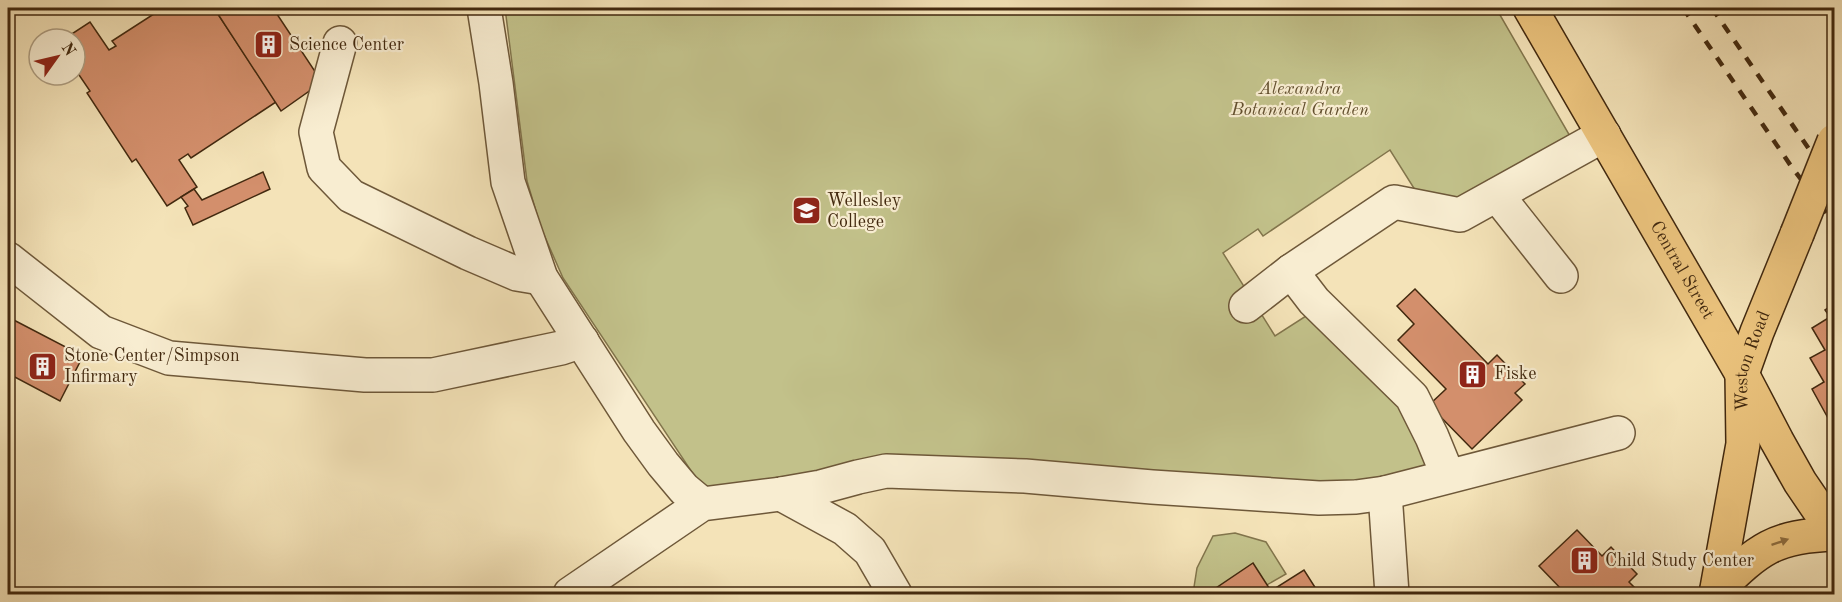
<svg xmlns="http://www.w3.org/2000/svg" width="1842" height="602" viewBox="0 0 1842 602" font-family="'Old Standard TT',serif">
	<style>
		.green { fill: #c2c18a; stroke: #82754c; stroke-width: 1.5 }
		.building { fill: #d38f6c; stroke: #42290f; stroke-width: 1.5 }
		.lines { fill: none; stroke-linecap: round; stroke-linejoin: round }
		.minor-casing { stroke: #6e5839; stroke-width: 36 }
		.major-casing { stroke: #42290f; stroke-width: 36 }
		.minor { stroke: #f8edd1; stroke-width: 33 }
		.major { stroke: #eac27c; stroke-width: 33 }
		.rail { stroke: #42290f; stroke-width: 4.5; stroke-dasharray: 10 10; stroke-linecap: butt }
		.major-bridge-casing { stroke: #42290f; stroke-width: 36; stroke-linecap: butt }
		.major-bridge { stroke: #eac27c; stroke-width: 33 }
		.oneway { fill: #8e6e40 }
		.labels { text-anchor: middle; dominant-baseline: central; stroke-width: 4.5; stroke-linejoin: round; paint-order: stroke }
		.poi-label { font-size: 18px; fill: #42290f; stroke: #f8edd1; text-anchor: start }
		.park-label { font-size: 18px; font-style: italic; fill: #624f2e; stroke: #f8edd1 }
		.street-label { font-size: 18px; fill: #42290f; stroke: #f8edd1 }
	</style>
	<rect width="100%" height="100%" fill="#f4e3b8"/>
	<filter id="stains"><feTurbulence type="fractalNoise" baseFrequency=".00333" numOctaves="4"/><feColorMatrix values="0 0 0 0 .2 0 0 0 0 .09 0 0 0 0 .02 0 0 0 .5 -.17"/></filter>
	<radialGradient id="worn" r=".72"><stop offset=".6" stop-color="#630" stop-opacity="0"/><stop offset="1" stop-color="#630" stop-opacity=".3"/></radialGradient>
	<g class="green">
		<path d="M505 8H1496L1578 150 1460 215 1427 209 1390 150 1263 236 1258 229 1223 253 1275 336 1320 307 1378 362 1439 478 1385 493 886 471 713 504 563 278 541 228 527 181Z"/>
		<path d="M1235 533 1266 542 1286 574 1251 594H1199L1194 587 1197 568 1213 536Z"/>
	</g>
	<g class="building">
		<path d="M163 8H214L276 102 191 158 188 154 179 160 197 187 167 206 136 159 132 162 87 93 90 91 75 69V39H64L90 22 109 50 116 46 112 41Z"/>
		<path d="M214 8H273L322 82 281 111Z"/>
		<path d="M263 172 270 189 193 225 185 208 188 206 181 197 194 189 202 200Z"/>
		<path d="M1415 289 1488 364 1497 355 1525 384 1515 393 1522 400 1472 449 1429 405 1446 389 1398 340 1414 324 1397 306Z"/>
		<path d="M1834 304V429L1812 389 1824 382 1810 358 1825 350 1812 328 1830 317 1825 310Z"/>
		<path d="M8 317 83 356 60 401 13 376 8 386Z"/>
		<path d="M1577 530 1602 556 1611 547 1637 574 1629 582 1641 594H1566L1539 566Z"/>
		<path d="M1253 563 1271 591 1304 570 1318 592 1314 594H1220L1216 588Z"/>
	</g>
	<g class="lines">
		<defs>
			<g id="minor">
				<path d="M484 8 496 83 508 182 541 278 639 431 663 464 684 489 702 504"/>
				<path d="M340 43 316 132 324 168 351 196 468 253 517 274 541 278"/>
				<path d="M1497 195 1561 276"/>
				<path d="M8 259 101 332 169 358 365 375H433L561 348 582 341"/>
				<path d="M1291 271 1314 301 1412 397 1432 437 1448 476"/>
				<path d="M1246 306 1291 271 1394 202 1460 215 1604 135"/>
				<path d="M1385 493 1392 594"/>
				<path d="M781 494 845 529 870 551 895 594"/>
				<path d="M570 594 702 504 781 494 821 487 858 477 886 471 1025 476 1152 487 1319 498 1356 497 1385 493 1618 433"/>
			</g>
			<g id="major">
				<path id="s1" d="M1530 8 1742 374 1777 441 1800 482 1834 532"/>
				<path d="M1717 590C1759 549 1774 536 1834 534"/>
				<path id="s2" d="M1716 594 1743 444 1742 374 1757 332 1797 234"/>
			</g>
		</defs>
		<use href="#minor" class="minor-casing"/>
		<use href="#major" class="major-casing"/>
		<use href="#minor" class="minor"/>
		<use href="#major" class="major"/>
		<g class="rail">
			<path d="M1683 8 1791 166 1834 223"/>
			<path d="M1712 8 1811 152 1834 183"/>
		</g>
		<defs>
			<path id="major-bridge" d="M1797 234 1834 141"/>
		</defs>
		<use href="#major-bridge" class="major-bridge-casing"/>
		<use href="#major-bridge" class="major-bridge"/>
	</g>
	<defs><path id="oneway-solid" d="M-6-.8H1V-3.2L6.5 0L1 3.2V.8H-6Z" transform="scale(1.5)"/></defs>
	<use class="oneway" href="#oneway-solid" transform="translate(1780 542) rotate(-19)"/>
	<defs>
		<symbol id="building-square" viewBox="-11 -11 22 22"><rect x="-9" y="-9" width="18" height="18" rx="4" fill="#8f2418" stroke="#f8edd1"/><path d="M-4-6H4V6H1V3H-1V6H-4ZM-2.5-4.3h1.7v1.8h-1.7ZM.8-4.3h1.7v1.8H.8ZM-2.5-1h1.7V.8h-1.7ZM.8-1h1.7V.8H.8Z" fill="#fff"/></symbol>
		<symbol id="university-square" viewBox="-11 -11 22 22"><rect x="-9" y="-9" width="18" height="18" rx="4" fill="#8f2418" stroke="#f8edd1"/><path d="M0-5L7-2L0 1L-7-2ZM-4 1L0 2.5L4 1V4Q0 6-4 4Z" fill="#fff"/></symbol>
	</defs>
	<g fill-rule="evenodd">
		<use href="#building-square" x="252" y="28" width="33" height="33"/>
		<use href="#university-square" x="790" y="194" width="33" height="33"/>
		<use href="#building-square" x="26" y="350" width="33" height="33"/>
		<use href="#building-square" x="1456" y="358" width="33" height="33"/>
		<use href="#building-square" x="1568" y="544" width="33" height="33"/>
	</g>
	<g class="labels">
		<g class="poi-label">
			<text x="289" y="45">Science Center</text>
			<text x="827" y="201">Wellesley<tspan x="827" dy="21">College</tspan></text>
			<text x="64" y="356">Stone Center/Simpson<tspan x="64" dy="21">Infirmary</tspan></text>
			<text x="1494" y="374">Fiske</text>
			<text x="1605" y="561">Child Study Center</text>
		</g>
		<g class="park-label">
			<text x="1300" y="89">Alexandra<tspan x="1300" dy="21">Botanical Garden</tspan></text>
		</g>
		<g class="street-label">
			<text stroke="none"><textPath href="#s1" startOffset="303">Central Street</textPath></text>
			<text stroke="none"><textPath href="#s2" startOffset="237">Weston Road</textPath></text>
		</g>
	</g>
	<rect width="1842" height="602" fill="none" stroke="#f4e3b8" stroke-width="30"/>
	<rect x="9" y="9" width="1824" height="584" fill="none" stroke="#42290f" stroke-width="3"/>
	<rect x="15" y="15" width="1812" height="572" fill="none" stroke="#42290f" stroke-width="1.5"/>
	<g transform="translate(57 57) rotate(56)"><circle r="28" fill="#f8edd1" stroke="#af9f83" stroke-width="1.5"/>
	<path d="M0-4.5L10 22L0 15L-10 22Z" fill="#8f2418"/>
	<text y="-9" font-size="16" font-weight="bold" text-anchor="middle" fill="#42290f">N</text>
	</g>
	<rect width="100%" height="100%" filter="url(#stains)"/>
	<rect width="100%" height="100%" fill="url(#worn)"/>
</svg>
